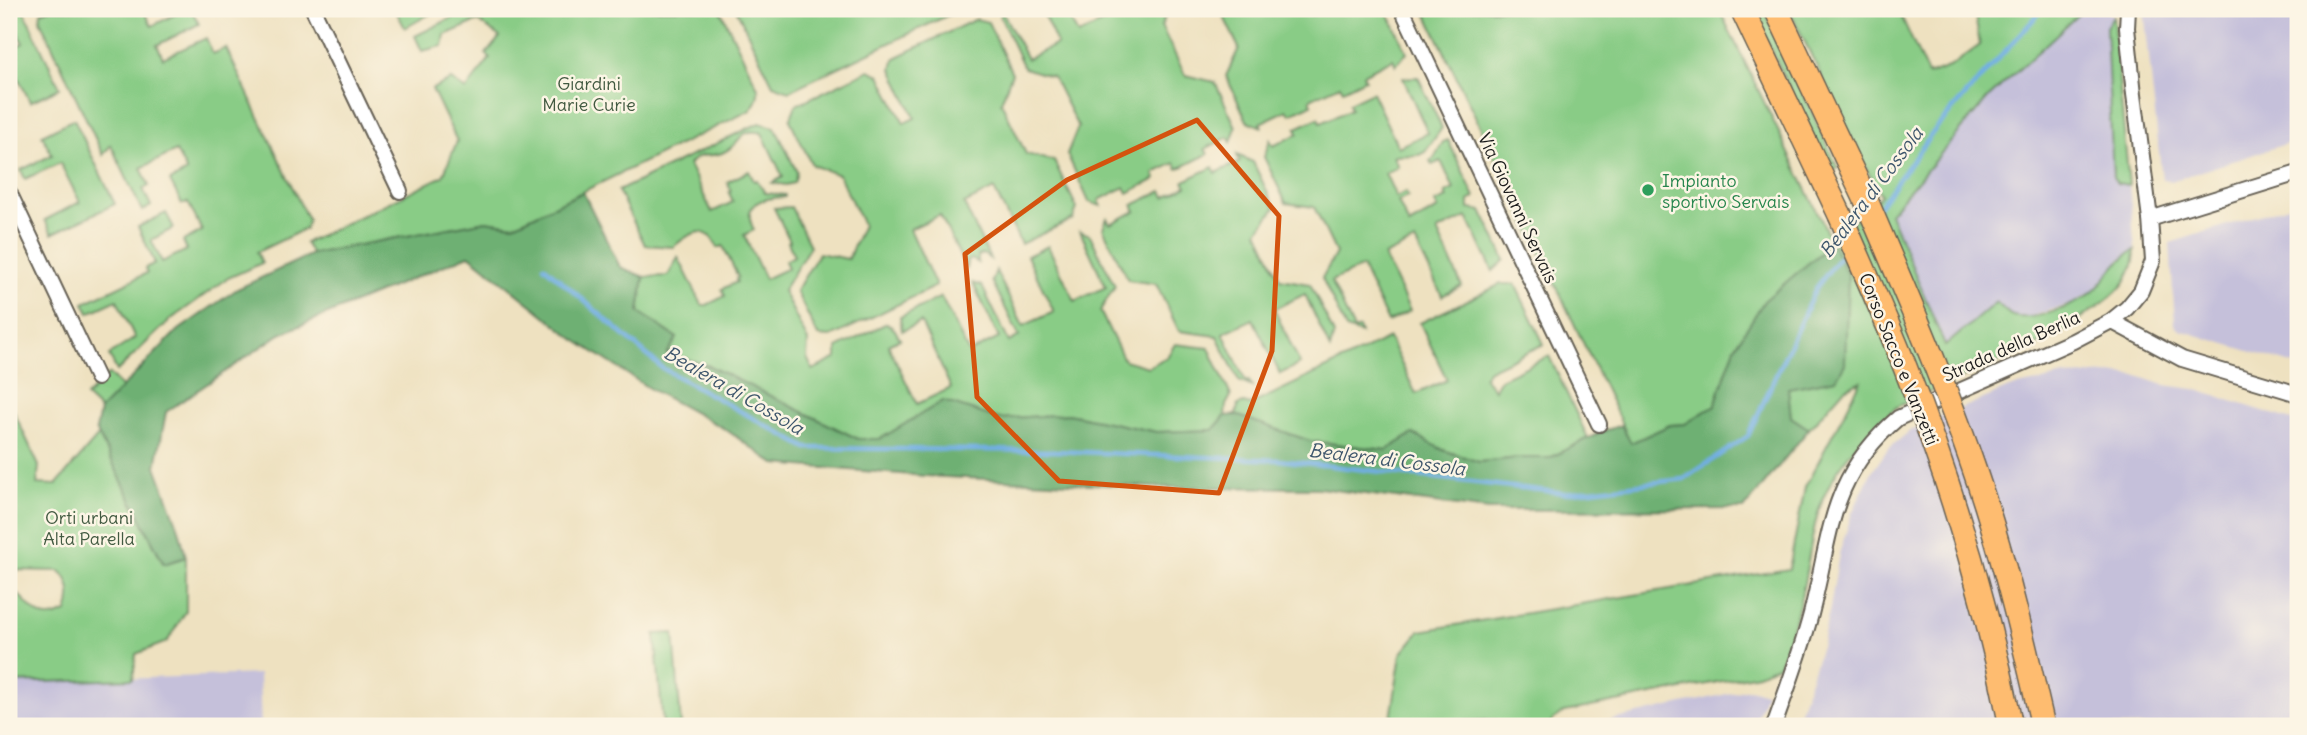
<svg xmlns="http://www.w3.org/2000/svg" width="2307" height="735" viewBox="0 0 2307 735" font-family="Delius,sans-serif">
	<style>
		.industrial { fill: #c5c0da }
		.green { fill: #89cc86; stroke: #527451; stroke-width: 2 }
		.forest { fill: #6eb073; stroke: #456648; stroke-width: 2 }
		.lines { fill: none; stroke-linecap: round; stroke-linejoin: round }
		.stream { stroke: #70aee3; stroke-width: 4.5 }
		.minor-casing { stroke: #666155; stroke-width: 18 }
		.primary-casing { stroke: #666155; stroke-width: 26 }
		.minor { stroke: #fff; stroke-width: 14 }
		.primary { stroke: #febc70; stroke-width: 23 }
		.primary-bridge-casing { stroke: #666155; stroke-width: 26; stroke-linecap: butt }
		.primary-bridge { stroke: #febc70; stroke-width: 23 }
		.marked { fill: none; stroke: #d4530e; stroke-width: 5; stroke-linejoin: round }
		.leisure-dot { fill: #2e9e5b; stroke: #fcf5e5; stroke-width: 2.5 }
		.labels { text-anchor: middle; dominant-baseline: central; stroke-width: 5; stroke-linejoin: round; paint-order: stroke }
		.park-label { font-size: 18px; fill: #425a41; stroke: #fcf5e5 }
		.leisure-label { font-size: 18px; fill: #27864d; stroke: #fcf5e5; text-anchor: start }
		.street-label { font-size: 18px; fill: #1c1c1c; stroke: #fcf5e5 }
		.water-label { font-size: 19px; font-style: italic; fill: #3e566c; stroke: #fcf5e5 }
	</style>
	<rect width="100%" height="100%" fill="#fcf5e5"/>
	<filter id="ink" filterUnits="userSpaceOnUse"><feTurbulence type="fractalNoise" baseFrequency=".0143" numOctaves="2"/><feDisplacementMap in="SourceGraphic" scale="14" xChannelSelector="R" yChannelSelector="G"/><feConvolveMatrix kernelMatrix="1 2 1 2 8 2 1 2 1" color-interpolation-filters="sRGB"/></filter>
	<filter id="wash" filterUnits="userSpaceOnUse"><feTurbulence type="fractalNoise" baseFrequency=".00686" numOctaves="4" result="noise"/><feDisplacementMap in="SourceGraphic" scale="28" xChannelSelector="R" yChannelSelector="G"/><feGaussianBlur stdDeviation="1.57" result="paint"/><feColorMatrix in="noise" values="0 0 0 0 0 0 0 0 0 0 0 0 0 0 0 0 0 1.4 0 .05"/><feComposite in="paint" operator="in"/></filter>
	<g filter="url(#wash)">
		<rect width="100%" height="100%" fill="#eee1c0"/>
		<g class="industrial">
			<path d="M2084 9H2107L2113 16 2106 27 2117 183 2129 185 2135 250 2120 259 2095 290 2071 304 2028 317 2011 316 1996 302 1945 346 1890 213 1989 97Z"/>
			<path d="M2144 9H2298V140L2171 181 2162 180Z"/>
			<path d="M2298 203V366L2180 330 2175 325 2170 243Z"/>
			<path d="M2117 374 2138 376 2164 385 2194 389 2298 422V726H1795L1822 643 1830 608 1839 554 1852 513 1870 475 1887 450 1911 430 2009 388 2065 376Z"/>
			<path d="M259 674 261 726H9V683Z"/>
			<path d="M1749 689 1766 693 1754 726H1585Z"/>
			<path d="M1497 720 1498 724 1542 726H1390Z"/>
		</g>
		<g class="green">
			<path d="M9 9H23L60 88 30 102 9 58V50L23 43 9 16Z"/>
			<path d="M49 9H143L152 26 176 14 174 9H191L199 24 157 45 163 58 206 38 213 54 226 48 308 220 305 229 257 252 262 263 228 278 170 320 117 371 109 355 135 338 117 300 89 313 84 303 147 273 145 268 155 263 138 227 166 213 174 228 151 240 162 262 187 250 183 241 202 231 188 202 182 204 170 181 187 172 176 151 141 168 149 186 143 189 151 206 142 211 111 145 103 155 40 20 41 12Z"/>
			<path d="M395 9H427L430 14 405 28Z"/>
			<path d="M470 9H720L758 88C759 97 755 105 749 111L514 225 486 221 312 254 305 243 443 176 457 141 432 89 451 80 466 90 490 58 486 54 500 37 478 21 445 35 443 46 422 51 415 36Z"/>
			<path d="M736 9H961L789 91 773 85Z"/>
			<path d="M1001 9 1027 59 1057 44 1041 9H1065L1078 35 1109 20 1103 9H1168L1161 26 1185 75 1215 82 1236 127 1231 142 1228 137 1205 149 1208 154 1178 169 1175 163 1154 173 1156 179 1128 193 1125 187 1099 200 1101 206 1089 202 1067 154 1078 127 1053 77 1024 68 1000 16Z"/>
			<path d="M1220 9H1309L1312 15 1325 9H1386L1407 52 1396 65 1393 59 1363 74 1365 79 1343 90 1340 85 1310 99 1312 104 1290 114 1287 110 1260 123 1262 127 1247 121 1226 76 1239 48Z"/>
			<path d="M1424 9H1719L1832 242 1881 195 1864 165 1789 9H1898L1928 75 1951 66 1980 45 1974 9H2084L1989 97 1890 213 1945 346 1996 302C2001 306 2007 314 2013 316 2035 322 2081 304 2096 289 2112 272 2114 262 2135 250 2135 295 2087 309 2059 335L1898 406C1864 432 1830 471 1818 513 1809 545 1807 578 1798 609 1793 628 1785 647 1779 665L1758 674 1565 712 1554 719 1549 726 1498 724 1496 720 1390 725 1401 654 1420 631 1789 569 1805 487 1861 381 1844 389 1809 429 1791 417 1787 388 1835 379 1832 243 1735 347 1715 405 1685 424 1670 425 1631 443Z"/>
			<path d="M1752 9H1764L1838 168 1829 172Z"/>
			<path d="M2113 16 2129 185 2117 183 2113 177 2106 27Z"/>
			<path d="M976 19 988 22 1012 73 1001 102 1026 154 1054 161 1077 208 1073 219 1021 244 994 189 964 204 990 259 983 254 978 256V263L972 259 967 261V270L940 215 910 229 936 286 831 337 818 336 796 291 819 253 848 259 863 225 839 175 812 165 790 120 796 105 869 70 880 75 904 123 915 118 892 69 895 58Z"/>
			<path d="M1418 77 1442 128 1425 152 1419 155 1393 156 1398 167 1385 173 1396 197 1406 192 1408 196 1398 202 1409 225 1438 209 1435 203 1447 198 1445 193 1454 189 1441 161 1432 165 1430 161 1434 158 1443 142 1448 140 1475 197 1469 201V209L1482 211 1505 260 1493 271 1467 217 1437 231 1462 286 1442 296 1415 241 1384 256 1410 311 1388 322 1362 267 1331 281 1354 330 1359 328 1361 334 1346 329 1322 278 1336 253 1314 207 1286 203 1264 157 1270 140 1273 146 1298 134 1296 128 1318 118 1321 123 1351 109 1349 103 1372 92 1398 147 1428 133 1403 78Z"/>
			<path d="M74 119 115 204 52 234 45 220 80 202 60 163 25 179 21 170 52 155 42 135Z"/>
			<path d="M759 123 775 127 797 172 794 183 786 185 772 183 783 177 762 133C738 127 742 144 724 152 711 159 699 150 689 165L712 212 733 202 729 193 731 191 727 182 749 171 754 181 757 180 765 193 785 195V197C763 198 740 202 754 230L744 235 765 279 788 268 785 261 794 256 788 242 790 241 774 208 791 207 810 246 783 291 808 341 807 358 813 370 837 358V348L887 323 895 330 900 339 888 345 917 404 951 388 921 322 902 331 900 317 941 297 969 353 999 338 973 283 982 286 1009 342 1019 336 992 281 996 271 1023 326 1054 312 1027 256 1048 246 1075 301 1106 287 1080 231 1090 235 1115 286 1100 311 1124 360 1148 367 1167 357 1175 344 1209 348 1231 396 1226 405 1225 416 1213 430 1157 432 1068 414 999 419 943 401 880 439H858L709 366 667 353 677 338 639 312 644 277 668 276 678 257 702 305H707L725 296 722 289 737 282 736 279 738 277 723 246 718 248C705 222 690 233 673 247L645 245 618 191Z"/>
			<path d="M1237 155 1253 162 1275 208 1258 231 1280 279 1310 284 1334 334 1330 349 1305 294 1274 309 1300 364 1280 374 1253 319 1223 333 1246 382 1249 381 1252 387 1239 381 1217 336 1179 331 1156 284 1128 280 1103 228 1107 218 1110 224 1136 211 1133 205 1162 191 1165 197 1187 186 1184 181 1213 167 1216 173 1240 162Z"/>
			<path d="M1501 284H1515L1544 344 1489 370 1483 377 1494 389 1500 379 1549 356 1588 438 1550 458H1519L1479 462 1443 450 1413 434 1387 450 1310 441 1236 415 1238 405 1244 403 1250 405 1389 338 1416 394 1447 380 1420 323Z"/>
			<path d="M109 374 122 388 100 410 86 397Z"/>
			<path d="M9 401 39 466 37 484 56 485 99 435 163 563 186 557V611L167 642 136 654 133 679 9 683V589C25 594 32 618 50 617 55 617 62 614 67 612 72 599 72 582 60 571L9 570Z"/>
			<path d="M674 633 681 726H663L655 634Z"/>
		</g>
		<path class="forest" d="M583 192 620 267 644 277 639 312 677 338 667 354 709 366 858 439H880L943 401 999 419 1068 414 1157 432 1213 430 1225 416 1236 415 1310 441 1387 450 1413 434 1443 450 1479 462 1519 458H1550L1599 433 1621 425 1631 443 1670 425 1685 424 1715 405 1735 347 1764 301 1832 243 1848 276 1845 364 1836 379 1788 388 1791 417 1809 429 1744 509 1488 510 1319 488 1153 487 925 476 775 464 725 429 650 389 574 339 469 255 280 334 166 412 156 466 179 529 186 557 164 564 96 430 100 410 176 332 237 289 312 254 486 221 514 225Z"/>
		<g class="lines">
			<g class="stream">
				<path d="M1878 207 1937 127 2043 9"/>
				<path d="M544 266 662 368 807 448 1055 451 1279 460 1565 493 1684 479 1748 436 1816 288 1847 247"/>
			</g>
		</g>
	</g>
	<g filter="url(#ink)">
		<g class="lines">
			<defs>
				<g id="minor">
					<path d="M313 9 400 191"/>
					<path d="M1402 9 1599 424"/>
					<path d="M9 192 97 378"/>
					<path d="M2150 219 2298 173"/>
					<path d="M2111 321 2182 359 2298 394"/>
					<path d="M1774 726C1787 689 1801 652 1811 614 1832 533 1828 478 1898 418L2073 341 2111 321 2127 308 2141 291 2153 261 2150 219 2134 94 2127 28 2128 9"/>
				</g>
				<g id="primary">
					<path d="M1742 9 1840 215"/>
					<path d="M1776 9 1866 200"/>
				</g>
			</defs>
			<use href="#minor" class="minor-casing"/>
			<use href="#primary" class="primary-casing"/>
			<use href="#minor" class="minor"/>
			<use href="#primary" class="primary"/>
			<defs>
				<g id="primary-bridge">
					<path d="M1866 200C1909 301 1953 401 1986 505 2009 578 2026 652 2043 726"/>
					<path d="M1840 215C1862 266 1885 316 1905 367 1951 483 1987 604 2011 726"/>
				</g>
			</defs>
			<use href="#primary-bridge" class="primary-bridge-casing"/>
			<use href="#primary-bridge" class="primary-bridge"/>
		</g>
	</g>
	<path class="marked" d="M1197 120 1279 216 1272 351 1219 493 1059 481 977 397 965 254 1067 180Z"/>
	<circle class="leisure-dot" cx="1648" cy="190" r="7"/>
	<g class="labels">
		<g class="park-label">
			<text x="589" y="83">Giardini<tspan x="589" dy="21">Marie Curie</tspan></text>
			<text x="89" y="517">Orti urbani<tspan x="89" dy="21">Alta Parella</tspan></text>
		</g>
		<g class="leisure-label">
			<text x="1662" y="180">Impianto<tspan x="1662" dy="21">sportivo Servais</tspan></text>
		</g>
		<g class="street-label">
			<text transform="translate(1518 208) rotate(65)">Via Giovanni Servais</text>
			<text transform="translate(2011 346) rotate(-24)">Strada della Berlia</text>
			<text transform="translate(1899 359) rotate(68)">Corso Sacco e Vanzetti</text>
		</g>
		<g class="water-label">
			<text transform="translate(1871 192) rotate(-53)">Bealera di Cossola</text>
			<text transform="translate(734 390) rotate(30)">Bealera di Cossola</text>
			<text transform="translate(1387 459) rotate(7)">Bealera di Cossola</text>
		</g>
	</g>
	<rect width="2307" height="735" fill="none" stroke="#fcf5e5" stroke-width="35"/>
</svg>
